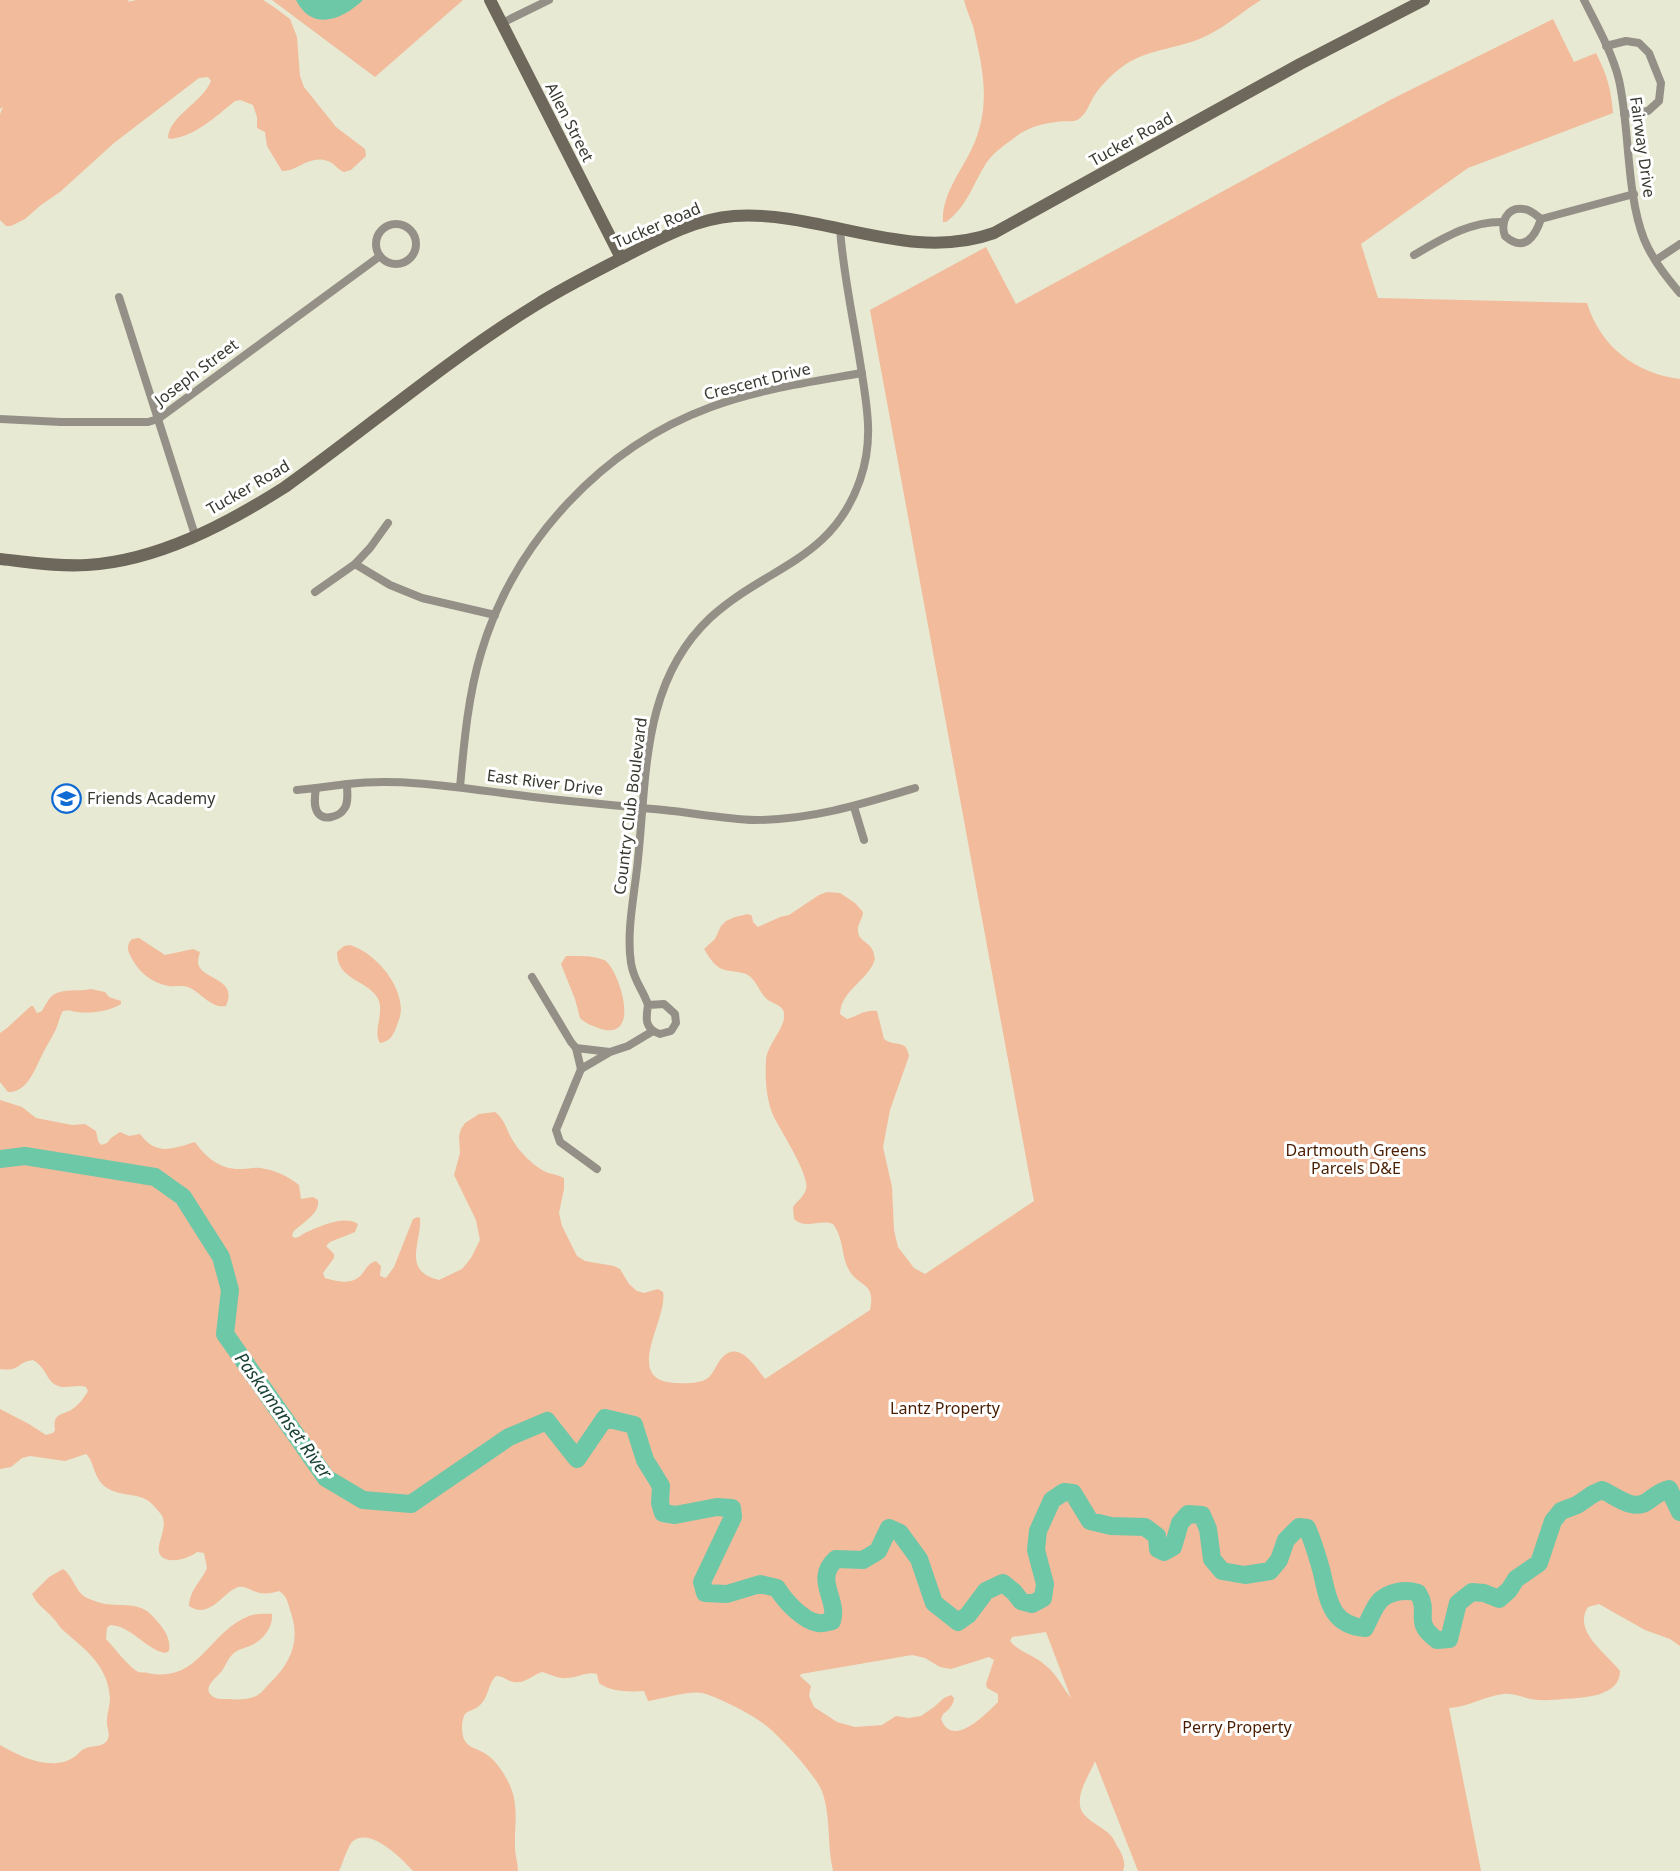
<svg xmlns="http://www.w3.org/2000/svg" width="1680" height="1871" viewBox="0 0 1680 1871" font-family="'Noto Sans',sans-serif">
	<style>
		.green { fill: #f1bb9c; fill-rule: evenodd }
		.water { fill: #6dc8a8 }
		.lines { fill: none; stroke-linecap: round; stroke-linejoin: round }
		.river { stroke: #6dc8a8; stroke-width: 18 }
		.street { stroke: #959087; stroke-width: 8 }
		.secondary { stroke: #6e675b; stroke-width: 12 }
		.labels { text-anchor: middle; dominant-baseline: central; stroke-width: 6; stroke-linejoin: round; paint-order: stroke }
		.street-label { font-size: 16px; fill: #383930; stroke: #fff }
		.poi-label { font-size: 16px; fill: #383930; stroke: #fff; text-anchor: start }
		.park-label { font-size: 16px; fill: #491d00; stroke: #fff }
		.water-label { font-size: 18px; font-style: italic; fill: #194134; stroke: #fff }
	</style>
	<rect width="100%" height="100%" fill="#e8e9d2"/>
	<g class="green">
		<path d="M0 0H129L128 2 136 0H263L274 7 290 19 297 37 300 76 304 87 336 127 365 149 366 156 351 170 344 172C336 169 335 162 324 160 307 157 296 172 282 171L267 146 265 132 257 128V117L253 105 240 100 235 101C215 117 197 135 171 139L168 138C169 116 203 102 211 81L208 77 199 78 114 143 60 192 41 205 25 219 11 226H6L0 220V114L3 107 0 109Z"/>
		<path d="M272 0H463L375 77Z"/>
		<path d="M964 0H1261C1243 11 1227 26 1208 35 1184 48 1151 48 1126 64 1114 72 1102 84 1094 96 1089 104 1087 113 1079 119 1072 123 1064 120 1056 122 1041 124 1026 128 1014 138 1005 145 994 152 987 162 973 183 968 206 946 222H943C941 191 968 164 977 136 990 99 982 64 973 26 970 17 966 9 964 0Z"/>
		<path d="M1553 19 1574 62 1596 53C1607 75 1611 89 1613 113L1468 168 1361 244 1378 298 1587 303C1600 346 1636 374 1680 379V1646L1670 1639 1645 1630 1599 1604 1588 1607C1572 1631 1607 1654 1620 1671 1620 1697 1582 1698 1563 1699 1553 1700 1542 1701 1531 1699 1522 1697 1512 1693 1503 1694 1485 1696 1468 1707 1449 1708L1481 1871H1138L1095 1761C1090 1774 1078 1790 1080 1805 1081 1820 1104 1826 1112 1837 1115 1841 1116 1845 1119 1849 1123 1857 1126 1862 1123 1871H833C827 1846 831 1819 823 1794 819 1778 778 1734 764 1724 753 1715 716 1696 702 1693 691 1690 660 1699 648 1701L644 1691C629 1692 611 1692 599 1683L597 1674C587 1671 577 1678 567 1678 558 1679 550 1674 542 1672 532 1675 525 1684 514 1682 507 1681 504 1676 496 1676 488 1683 489 1696 481 1704 477 1709 470 1710 466 1713 463 1716 462 1723 462 1727 462 1752 478 1745 491 1758 499 1765 507 1778 511 1788 519 1808 514 1828 515 1848 515 1856 518 1863 518 1871H413C402 1859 371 1827 353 1841 348 1845 343 1863 339 1871H0V1745C22 1758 55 1773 77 1755 79 1753 81 1750 84 1749 91 1745 100 1748 106 1742 112 1735 106 1728 107 1720 107 1713 110 1706 110 1698 108 1666 86 1650 65 1632 60 1628 57 1622 53 1618 45 1609 37 1605 32 1594L49 1577 63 1569C74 1577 75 1592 87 1598 92 1600 100 1603 105 1604 119 1606 135 1603 147 1611 151 1614 154 1618 157 1621 165 1630 171 1639 169 1651L165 1653C145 1649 132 1626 110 1625L107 1628 106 1639C113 1646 131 1670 139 1672 142 1673 145 1672 148 1673 199 1684 209 1631 249 1616 256 1613 265 1614 272 1614 273 1626 265 1638 254 1644 247 1648 240 1648 234 1653 227 1659 226 1666 221 1672 216 1678 203 1687 211 1695 216 1700 223 1699 229 1699 238 1700 247 1700 256 1696 261 1694 265 1688 269 1684 292 1662 301 1640 290 1610 288 1602 286 1595 279 1591 273 1593 267 1594 260 1593 253 1592 246 1585 238 1587 223 1592 210 1620 189 1606 190 1589 201 1582 207 1568L204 1553 197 1552C190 1558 171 1564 162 1557 151 1548 172 1526 160 1513 157 1509 152 1503 147 1500 135 1493 119 1496 107 1488 93 1479 95 1462 86 1454L65 1461 30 1456 22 1458 11 1467 0 1469V1409L29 1424 46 1435 53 1433 55 1430C53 1414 59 1416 71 1410 78 1406 84 1398 88 1391L86 1387C76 1384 65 1390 56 1385 47 1381 45 1366 33 1360 16 1362 21 1372 0 1369V1100L22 1107 36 1118 72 1125 85 1124 96 1131 98 1141 101 1145 107 1143 111 1138 120 1132 129 1136 140 1134C156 1156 172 1149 195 1142 206 1158 221 1170 242 1169 248 1169 254 1167 260 1168 276 1170 287 1176 299 1185L301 1199 313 1197 318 1200C320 1214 303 1222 293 1232L292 1236 295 1238C300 1237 302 1234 307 1232 321 1226 344 1215 358 1224L355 1232 330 1242 326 1246 334 1254V1258L323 1273 325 1278C335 1281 349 1285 359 1277 366 1271 366 1264 376 1261L381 1266 380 1276 386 1278 394 1267 413 1219 418 1217 420 1218C422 1242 401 1271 439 1280L462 1269 471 1258 480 1240 476 1220 454 1175 460 1153 459 1136 461 1129 465 1123 479 1114 495 1112C506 1120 507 1133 515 1144 522 1154 531 1163 542 1170 548 1174 557 1174 564 1178V1189L559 1213 562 1226 577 1256 585 1261 614 1266 620 1269 629 1284 637 1291 644 1293 658 1289 663 1292C668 1316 629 1370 663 1381 673 1384 700 1385 708 1378 714 1373 716 1365 721 1359 738 1338 755 1366 765 1379L870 1310C876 1281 859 1288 849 1270 841 1256 844 1238 833 1224 818 1219 806 1230 794 1219L793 1207C797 1201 804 1197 806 1189 810 1175 780 1130 773 1115 766 1098 765 1078 766 1061 766 1044 790 1024 783 1010 780 1005 773 1003 768 1000 760 994 757 981 748 975 743 972 736 972 731 971 716 970 711 960 704 949L715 939 721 926 726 921 735 917 748 914 752 916 753 922 758 927 780 917 789 915 819 895 827 892 840 893 855 903 863 912C863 919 857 924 858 931 858 940 868 942 872 949 874 952 874 956 875 959 869 980 841 990 840 1014L847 1019C858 1016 865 1009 877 1011L884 1039C896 1048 906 1038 909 1056L890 1110 883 1147 892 1187 894 1230 898 1247 914 1268 925 1274 1034 1201 870 310 986 247 1016 304 1392 99ZM1046 1632 1071 1698C1062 1687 1057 1674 1045 1665 1034 1655 1020 1653 1010 1641L1012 1637ZM912 1655 925 1658 940 1667 951 1669 989 1657 994 1660 986 1684 987 1688 998 1694V1702C985 1715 952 1749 941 1719L943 1714C948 1711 954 1704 954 1698L951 1695 944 1698 934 1707 921 1716 909 1718 896 1716 882 1725 855 1727 837 1722 814 1707 809 1696 811 1686 800 1676 801 1674Z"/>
		<path d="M139 938 165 955 193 949 200 952C199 956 197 962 199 966 204 979 239 980 226 1006 211 1009 201 992 188 987 182 985 176 987 169 986 151 983 138 972 130 955 127 948 127 945 132 939Z"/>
		<path d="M350 945C375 953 400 982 401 1009 401 1016 398 1022 396 1028 392 1037 390 1041 380 1043 372 1031 386 1011 377 997 365 979 337 980 337 952L344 946Z"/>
		<path d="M566 956C578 956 593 955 604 960 617 965 644 1041 601 1029 593 1026 586 1024 580 1018L575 999 561 964Z"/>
		<path d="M91 989 105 992 109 997 121 1001V1004C109 1011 92 1014 77 1012 71 1011 69 1010 63 1011 59 1017 59 1023 56 1029 52 1038 46 1046 42 1055 35 1069 27 1093 8 1092L0 1082V1033L7 1028 31 1006H33L37 1013 42 1011C45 1006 48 999 53 995 64 988 79 992 91 989Z"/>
	</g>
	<path class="water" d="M296 0H363C342 20 312 32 296 0Z"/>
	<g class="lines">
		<path class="river" d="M0 1159 25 1156 155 1177 183 1197 221 1257 230 1290 225 1334 326 1478 363 1500 411 1504 509 1437 547 1421 577 1459 605 1418 634 1425 645 1460 661 1486 660 1503 663 1513 675 1515 717 1507 732 1508 733 1517 702 1582 705 1593 727 1594 760 1584 777 1588C784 1600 803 1621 818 1623 822 1624 828 1622 832 1621 839 1599 813 1580 836 1559L863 1560 878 1551 889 1528 900 1533 919 1559 934 1603 958 1622 968 1615 986 1591 1003 1583 1014 1592 1021 1601 1032 1604 1043 1598 1045 1584 1036 1550 1038 1531 1052 1500 1064 1492 1073 1493 1090 1521 1111 1526 1145 1527 1157 1536 1158 1549 1164 1552 1173 1547 1180 1523 1188 1514 1202 1515 1208 1529 1212 1559 1222 1571 1245 1575 1270 1571 1279 1560 1286 1540 1299 1527 1307 1528C1313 1541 1317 1555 1321 1569 1328 1597 1329 1625 1365 1628 1369 1620 1373 1610 1378 1603 1387 1591 1406 1589 1418 1593 1431 1614 1411 1621 1437 1640L1449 1639 1458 1603 1472 1592 1484 1593 1499 1599 1509 1590 1516 1579 1539 1563 1553 1521 1561 1511 1577 1505 1593 1494 1602 1490C1616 1496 1633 1512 1648 1501 1655 1496 1660 1491 1669 1489L1680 1512"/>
		<g class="street">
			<path d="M1584 0C1597 26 1612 52 1619 80 1630 130 1626 193 1644 239 1652 259 1666 277 1680 293"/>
			<path d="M502 23 549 0"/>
			<path d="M1606 46 1626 41 1639 43 1649 53 1661 83 1659 101 1648 111 1624 114"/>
			<path d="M1541 219C1536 215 1530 209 1523 209 1507 207 1500 222 1505 236 1524 253 1535 237 1541 219L1634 194"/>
			<circle cx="396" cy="244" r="20"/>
			<path d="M1414 255C1442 239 1470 221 1503 222"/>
			<path d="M1656 260 1680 244"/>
			<path d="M119 297 195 535"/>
			<path d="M0 419 61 422H148L158 419 380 256"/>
			<path d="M388 523 370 548 355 564 390 585 422 598 495 615"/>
			<path d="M315 592 355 564"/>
			<path d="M460 787C464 743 468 696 481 653 514 542 602 447 711 407 759 389 811 382 862 373"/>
			<path d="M316 788 347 784"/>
			<path d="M297 790 316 788C315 795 313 806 318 813 324 821 339 817 344 809 349 803 347 792 347 784 401 778 456 787 510 794 561 801 613 805 664 810 694 813 725 819 755 820 811 820 862 804 915 788"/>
			<path d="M854 807 864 840"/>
			<path d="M532 977 571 1042 576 1048"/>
			<path d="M648 1005C646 1018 644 1029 660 1034L671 1031 676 1023 675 1014 664 1004 648 1005C643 989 634 982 631 963 626 931 635 892 638 859 647 774 642 682 710 618 767 566 832 561 860 480 874 440 867 407 861 368 854 321 843 275 840 228"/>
			<path d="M610 1052 576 1048 581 1069 610 1052 628 1046 653 1031"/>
			<path d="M581 1069 556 1130 560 1142 597 1169"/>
		</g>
		<g class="secondary">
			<path d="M490 0 621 258"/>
			<path d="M0 559C29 562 58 567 87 565 157 561 227 524 285 487 369 427 448 359 536 305 563 288 591 274 620 259 655 241 693 219 734 216 821 210 908 264 994 233L1300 64 1424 0"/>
		</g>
	</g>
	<defs>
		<symbol id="school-ring" viewBox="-11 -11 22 22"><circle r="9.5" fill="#fff" stroke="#0f6ad3" stroke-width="1.5"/><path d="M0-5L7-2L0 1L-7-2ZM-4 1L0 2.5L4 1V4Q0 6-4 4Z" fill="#0f6ad3"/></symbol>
	</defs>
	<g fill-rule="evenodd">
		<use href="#school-ring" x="50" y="782" width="33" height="33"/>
	</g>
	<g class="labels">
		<g class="street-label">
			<text transform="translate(570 122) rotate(63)">Allen Street</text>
			<text transform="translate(1131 139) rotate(-29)">Tucker Road</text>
			<text transform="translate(1643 147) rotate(82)">Fairway Drive</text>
			<text transform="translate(657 225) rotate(-23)">Tucker Road</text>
			<text transform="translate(196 372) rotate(-37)">Joseph Street</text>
			<text transform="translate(757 381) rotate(-14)">Crescent Drive</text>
			<text transform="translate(248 487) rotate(-30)">Tucker Road</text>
			<text transform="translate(545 782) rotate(7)">East River Drive</text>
			<text transform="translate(630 806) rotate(-83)">Country Club Boulevard</text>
		</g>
		<g class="poi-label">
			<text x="87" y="798">Friends Academy</text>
		</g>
		<g class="park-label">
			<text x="1356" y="1150">Dartmouth Greens<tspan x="1356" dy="18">Parcels D&amp;E</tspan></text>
			<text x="945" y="1408">Lantz Property</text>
			<text x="1237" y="1727">Perry Property</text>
		</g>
		<g class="water-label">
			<text transform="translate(284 1415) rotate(54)">Paskamanset River</text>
		</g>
	</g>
</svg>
